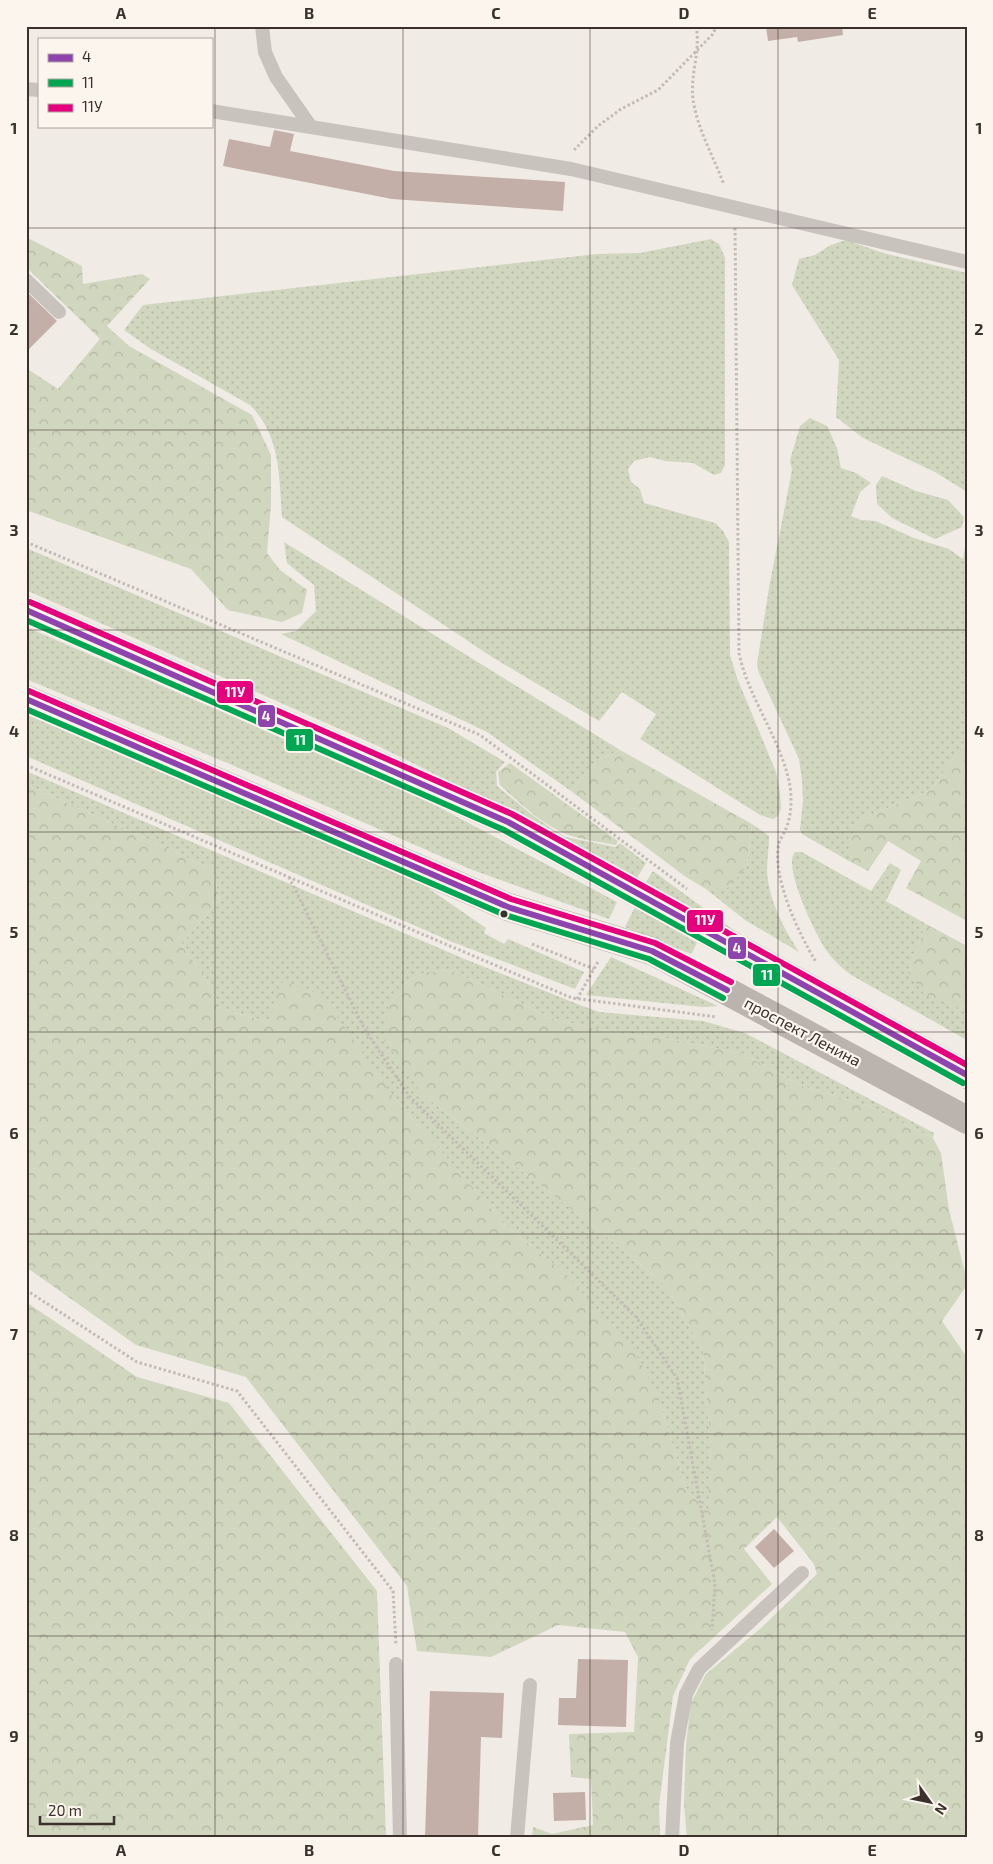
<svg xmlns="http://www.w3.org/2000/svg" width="993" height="1864" viewBox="0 0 993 1864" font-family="'Exo 2',sans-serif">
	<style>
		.grass { fill: url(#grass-dots) }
		.forest { fill: url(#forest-crowns) }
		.building { fill: #c3afa7 }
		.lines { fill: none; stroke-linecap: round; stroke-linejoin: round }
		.path { stroke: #c2bbb6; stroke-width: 3; stroke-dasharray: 2.5 2.5; stroke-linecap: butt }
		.lane { stroke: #c9c3be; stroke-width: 14 }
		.secondary { stroke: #bab3ae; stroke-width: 28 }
		.bus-1-casing { stroke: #fbf5ee; stroke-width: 10 }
		.bus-2-casing { stroke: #fbf5ee; stroke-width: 10 }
		.bus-3-casing { stroke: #fbf5ee; stroke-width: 10 }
		.bus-1 { stroke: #8e44ad; stroke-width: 6 }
		.bus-2 { stroke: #00a651; stroke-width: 6 }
		.bus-3 { stroke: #e5007d; stroke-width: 6 }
		.grid { fill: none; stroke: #3b302b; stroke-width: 1; stroke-opacity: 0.55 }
		.bus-dot { fill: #3b302b; stroke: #fbf5ee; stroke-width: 2 }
		.labels { text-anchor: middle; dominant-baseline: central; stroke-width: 4.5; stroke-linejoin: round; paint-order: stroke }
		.street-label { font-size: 16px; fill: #3b302b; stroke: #fbf5ee }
		.line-badge { stroke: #fbf5ee; stroke-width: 2 }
		.badge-label { font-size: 14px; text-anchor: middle; font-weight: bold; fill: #fff }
		.neatline { fill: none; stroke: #3b302b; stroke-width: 2 }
		.grid-label { font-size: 16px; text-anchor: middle; font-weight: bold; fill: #3b302b }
	</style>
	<defs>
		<pattern id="grass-dots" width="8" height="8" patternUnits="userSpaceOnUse" patternTransform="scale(1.25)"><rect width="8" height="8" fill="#d1d6bf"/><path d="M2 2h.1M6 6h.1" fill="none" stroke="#b4b8a4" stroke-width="1.8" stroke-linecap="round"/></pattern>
		<pattern id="forest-crowns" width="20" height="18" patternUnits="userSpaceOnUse" patternTransform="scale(1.25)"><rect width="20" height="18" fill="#d1d6bf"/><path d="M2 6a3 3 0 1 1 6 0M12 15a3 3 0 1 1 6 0" fill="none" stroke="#b4b8a4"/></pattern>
	</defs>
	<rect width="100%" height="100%" fill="#f0ebe5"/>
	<g class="grass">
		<path d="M711 239 719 244 725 258V465L721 473 714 475 693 463 665 461 650 457 634 461 628 469 631 482 640 489 644 503 715 523 723 531 729 542 730 655 737 678 776 772 780 792 781 808 778 816 773 819 760 815 640 739 656 714 622 692 599 721 492 657 282 517C279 476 281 436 250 405L151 349 124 330 143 305 597 254 640 253Z"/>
		<path d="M846 240 883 253 967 273V492L935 472 863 438 836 417 839 360 792 285 799 259 815 255 831 245Z"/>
		<path d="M810 418 827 426 837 448 841 468 856 473 871 483 860 492 851 516 861 520 876 521 914 538 949 549 963 559 967 533V739L931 790 866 817 849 844V861L802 834 800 829 803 801 802 780 799 759 759 673 757 664 769 588 792 470 790 460 800 426Z"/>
		<path d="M882 476 916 491 948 500 964 517 962 527 935 539 892 518 877 504 876 485Z"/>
		<path d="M284 542 620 750 598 760 571 791 487 732 281 634 296 631 316 611 314 585 287 563Z"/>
		<path d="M26 548 448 728 505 762 496 772 497 786 531 814 552 829 566 837 615 847 620 843 646 863 635 881 496 804 378 746 26 590Z"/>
		<path d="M26 627 427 801 617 902 609 919 470 869 232 765 26 679Z"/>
		<path d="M26 714 425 886 486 928 484 933 504 944 508 939 584 972 575 989 450 941 26 756Z"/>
		<path d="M26 771 467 960 580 1005 599 1012 703 1021 745 1033 934 1133 933 1138 866 1105 802 1086 744 1054 660 1037 628 1036 553 1019 451 970 426 972 404 984 422 1094 606 1236 665 1285 703 1350 710 1440 709 1512 687 1491 657 1393 566 1274 506 1226 391 1094 268 1022 221 1009 205 977 181 944 220 899 212 869 26 784Z"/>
		<path d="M752 824 769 836C769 848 767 860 767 871 768 899 784 929 799 952L745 920 706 889 728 887 747 866Z"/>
		<path d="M795 852H802L871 891 890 863 901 870 886 901 926 924 908 972 961 1009 967 1003V1040L851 975C841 967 833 960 826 950 816 935 782 866 795 852Z"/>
		<path d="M653 871 753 944 643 887Z"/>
		<path d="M635 907 697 943 691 954 625 927Z"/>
		<path d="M611 957 707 1001 718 1006 703 1007 586 995Z"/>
	</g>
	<g class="forest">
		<path d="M26 237 82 266 83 284 142 274 150 279 107 326 129 346 252 415 271 455V505L267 553 280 570 307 590 302 613 282 622 228 610 191 569 26 510V368L58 389 100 339 26 267Z"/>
		<path d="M967 739V921L906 888 921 861 888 841 868 871 849 861V844L854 829 866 817 931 790Z"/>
		<path d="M620 750 752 824 747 866 728 888 706 889 686 877 571 791 598 760Z"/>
		<path d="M510 763 618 841 616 845C600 842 581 840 566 834 541 824 520 803 500 785L498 772Z"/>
		<path d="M26 784 212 869 220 899 181 944 205 977 221 1009 268 1022 283 981 323 996 391 1094 460 1173 506 1226 566 1274 636 1355 657 1393 687 1491 708 1511 710 1440 703 1350 665 1285 606 1236 422 1094 384 1040 389 1001 404 984 426 972 451 970 553 1019 628 1036 660 1037 744 1054 802 1086 866 1105 933 1138 941 1153 949 1210 967 1280V1285L942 1321 964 1353 967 1359V1838H687L684 1804 686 1744 691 1703 706 1674 761 1628 817 1574 814 1564 777 1517 744 1549 772 1584 690 1659 673 1696 659 1806 660 1835 658 1838H532L533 1827 552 1834 593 1825 591 1779 571 1777 569 1734 634 1732 638 1657 625 1632 558 1625 491 1657 417 1651 407 1586 246 1377 136 1345 26 1267Z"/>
		<path d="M926 924 967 946V1003L961 1009 924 994 908 972Z"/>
		<path d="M26 1302 137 1377 229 1403 377 1591 386 1838H26Z"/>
	</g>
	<g class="building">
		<path d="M766 26H842L843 35 798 42 797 37 768 41Z"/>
		<path d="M274 130 294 134 290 151 394 171 565 182 563 211 392 199 223 166 229 139 270 147Z"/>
		<path d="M26 291 57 321 26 352Z"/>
		<path d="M774 1529 794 1551 774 1568 755 1547Z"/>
		<path d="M578 1659 628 1660 626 1727 558 1725 559 1698H576Z"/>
		<path d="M430 1691 504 1693 502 1738 481 1737 478 1838H425Z"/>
		<path d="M585 1792 586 1820 554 1821 553 1793Z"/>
	</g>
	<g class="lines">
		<g class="path">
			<path d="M696 26C701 51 690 74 693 99 697 129 714 157 724 185"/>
			<path d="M574 150 598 126 621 109 658 90 712 35 717 26"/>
			<path d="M735 228 739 653C748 697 779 736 789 781 792 795 792 812 787 826 785 832 781 837 779 843 771 876 799 934 816 962"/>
			<path d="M26 542 480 735 687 889"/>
			<path d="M26 765 572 998 717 1017"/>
			<path d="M289 877 364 1028 409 1096 636 1317 677 1378 715 1584 712 1630"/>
			<path d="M532 944 594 969"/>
			<path d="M577 999 599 960"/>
			<path d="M26 1290 137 1362 237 1391 393 1591 396 1645"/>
		</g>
		<g class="lane">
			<path d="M262 26 265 52 276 77 311 127"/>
			<path d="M26 89 39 90"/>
			<path d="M211 111 571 169 967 262"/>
			<path d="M26 280 59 312"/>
			<path d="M396 1664 400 1838"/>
			<path d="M517 1838 530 1685"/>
			<path d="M672 1838 677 1743 686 1694 699 1669 802 1573"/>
		</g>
		<g class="secondary">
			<path d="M26 610 508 822 967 1075"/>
			<path d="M26 699 508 907 652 951 967 1120"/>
		</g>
		<defs>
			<g id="bus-1">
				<path d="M26 610 508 822 967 1075"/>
				<path d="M26 699 508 907 652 951 727 990"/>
			</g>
			<g id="bus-2">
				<path d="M26 620 504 830 963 1083"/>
				<path d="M26 709 505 915 649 959 723 998"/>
			</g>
			<g id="bus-3">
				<path d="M30 602 512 814 967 1065"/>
				<path d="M29 691 511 899 655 943 731 982"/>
			</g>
		</defs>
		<use href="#bus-1" class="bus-1-casing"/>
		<use href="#bus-2" class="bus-2-casing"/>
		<use href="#bus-3" class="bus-3-casing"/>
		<use href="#bus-1" class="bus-1"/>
		<use href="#bus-2" class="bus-2"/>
		<use href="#bus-3" class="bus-3"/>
	</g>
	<path class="grid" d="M215 26V1838M403 26V1838M590 26V1838M778 26V1838M26 228H967M26 430H967M26 630H967M26 832H967M26 1032H967M26 1234H967M26 1434H967M26 1636H967"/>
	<circle class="bus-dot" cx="504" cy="914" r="4.5"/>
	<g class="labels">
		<g class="street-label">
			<text transform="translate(803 1031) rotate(28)">проспект Ленина</text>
		</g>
	</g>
	<g class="line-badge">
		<rect x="216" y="680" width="38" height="24" rx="5" fill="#e5007d"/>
		<rect x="257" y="704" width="19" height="24" rx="5" fill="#8e44ad"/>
		<rect x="285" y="728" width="29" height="24" rx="5" fill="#00a651"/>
		<rect x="686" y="909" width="38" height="24" rx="5" fill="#e5007d"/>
		<rect x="727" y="936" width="20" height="24" rx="5" fill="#8e44ad"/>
		<rect x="752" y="963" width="29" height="24" rx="5" fill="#00a651"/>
	</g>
	<g class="badge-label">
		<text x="235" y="697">11У</text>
		<text x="266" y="721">4</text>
		<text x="300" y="745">11</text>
		<text x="705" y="925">11У</text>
		<text x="737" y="953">4</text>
		<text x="767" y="980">11</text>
	</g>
	<rect width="993" height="1864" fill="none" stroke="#fbf5ee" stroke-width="55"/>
	<rect x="38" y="38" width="175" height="90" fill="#fbf5ee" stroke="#aea6a0"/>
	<rect x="48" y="54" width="25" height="8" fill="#8e44ad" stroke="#aea6a0"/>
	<text x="82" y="62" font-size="15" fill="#3b302b">4</text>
	<rect x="48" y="79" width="25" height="8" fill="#00a651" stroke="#aea6a0"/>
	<text x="82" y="88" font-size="15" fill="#3b302b">11</text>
	<rect x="48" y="104" width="25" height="8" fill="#e5007d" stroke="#aea6a0"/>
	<text x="82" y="112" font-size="15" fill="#3b302b">11У</text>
	<g transform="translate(930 1802) rotate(123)" stroke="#fbf5ee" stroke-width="4" paint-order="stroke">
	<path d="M0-4L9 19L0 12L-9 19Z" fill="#3b302b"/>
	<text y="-8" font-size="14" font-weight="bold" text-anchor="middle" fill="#3b302b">N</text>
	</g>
	<path d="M40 1816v8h74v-8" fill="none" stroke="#3b302b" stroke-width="2.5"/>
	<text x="48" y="1816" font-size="15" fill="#3b302b" stroke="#fbf5ee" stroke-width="4" paint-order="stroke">20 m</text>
	<rect x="28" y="28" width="938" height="1808" class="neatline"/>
	<g class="grid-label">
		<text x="121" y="19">A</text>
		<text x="309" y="19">B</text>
		<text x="496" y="19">C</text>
		<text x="684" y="19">D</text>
		<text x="872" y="19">E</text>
		<text x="14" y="134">1</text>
		<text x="979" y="134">1</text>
		<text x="14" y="335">2</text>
		<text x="979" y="335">2</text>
		<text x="14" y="536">3</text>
		<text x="979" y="536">3</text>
		<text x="14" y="737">4</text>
		<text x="979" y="737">4</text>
		<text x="14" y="938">5</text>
		<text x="979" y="938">5</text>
		<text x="14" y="1139">6</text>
		<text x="979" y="1139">6</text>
		<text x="14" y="1340">7</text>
		<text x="979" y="1340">7</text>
		<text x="14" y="1541">8</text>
		<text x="979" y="1541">8</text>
		<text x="14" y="1742">9</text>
		<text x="979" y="1742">9</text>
		<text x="121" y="1856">A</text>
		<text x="309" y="1856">B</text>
		<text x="496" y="1856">C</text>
		<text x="684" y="1856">D</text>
		<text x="872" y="1856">E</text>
	</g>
</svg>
